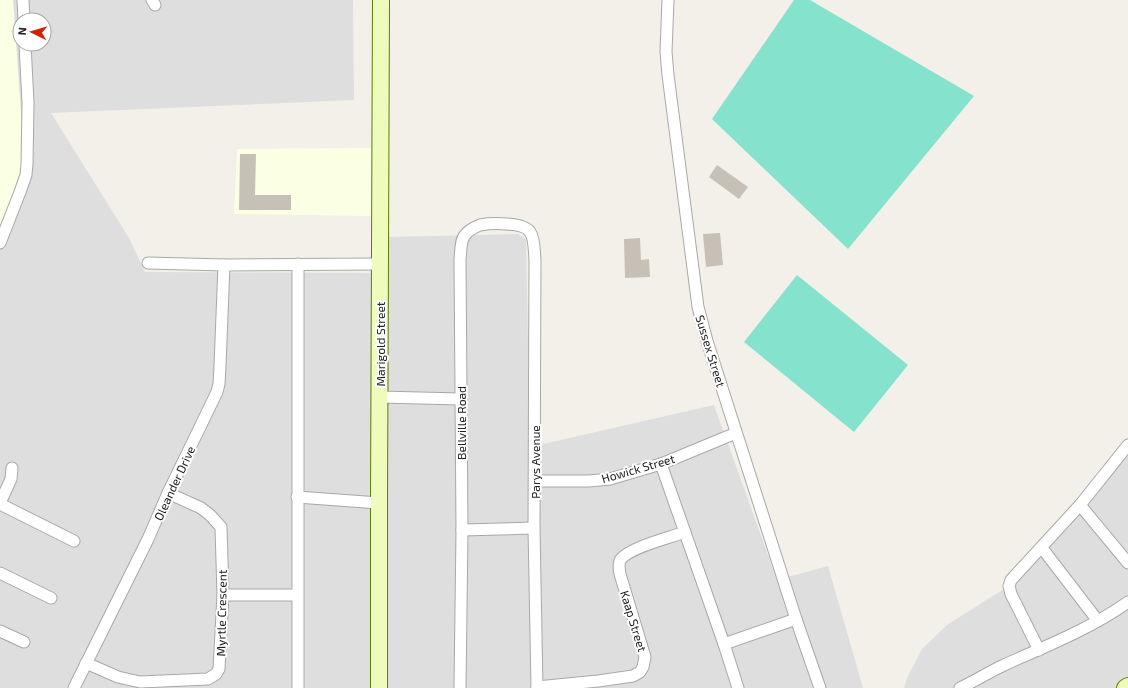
<svg xmlns="http://www.w3.org/2000/svg" width="1128" height="688" viewBox="0 0 1128 688" font-family="'Exo 2',sans-serif">
	<style>
		.residential { fill: #dfdede; fill-rule: evenodd }
		.education { fill: #fbffe3 }
		.pitch { fill: #85e2cc }
		.building { fill: #c7c0b7 }
		.lines { fill: none; stroke-linecap: round; stroke-linejoin: round }
		.street-casing { stroke: #a8a8a8; stroke-width: 13 }
		.secondary-casing { stroke: #5e7e02; stroke-width: 18 }
		.street { stroke: #fff; stroke-width: 11 }
		.secondary { stroke: #eefbbc; stroke-width: 16 }
		.labels { text-anchor: middle; dominant-baseline: central; stroke-width: 4; stroke-linejoin: round; paint-order: stroke }
		.street-label { font-size: 12px; fill: #212121; stroke: #fff }
	</style>
	<rect width="100%" height="100%" fill="#f2f0e8"/>
	<g class="residential">
		<path d="M0 0H353L354 100 51 113 129 238 145 272 386 273V237L518 234 526 239 530 447 714 405 777 580 828 566 863 688H0ZM20 20H44V44H20Z"/>
		<path d="M1128 456V688H904L907 678 922 649 947 625 1015 582Z"/>
	</g>
	<g class="education">
		<path d="M0 0H13L23 141 22 171 0 230Z"/>
		<path d="M371 148V216L234 214 237 149Z"/>
	</g>
	<g class="pitch">
		<path d="M794 0H810L974 96 848 249 712 119Z"/>
		<path d="M797 275 908 365 854 432 744 342Z"/>
	</g>
	<g class="building">
		<path d="M240 154H256L255 195H291V210H239Z"/>
		<path d="M717 165 748 187 739 199 709 177Z"/>
		<path d="M720 233 723 265 706 267 703 234Z"/>
		<path d="M640 238 641 260 649 259 650 277 625 278 624 239Z"/>
	</g>
	<g class="lines">
		<defs>
			<g id="street">
				<path d="M23 0 24 20"/>
				<path d="M152 0 155 5"/>
				<path d="M668 0 666 52 668 75 698 307 707 341 796 619 820 688"/>
				<path d="M0 243 20 192 26 175 27 164 28 103 25 44"/>
				<path d="M148 263 224 265 380 264"/>
				<path d="M380 397 460 399"/>
				<path d="M661 464 724 644 738 688"/>
				<path d="M535 481H589L610 479 661 464 736 433"/>
				<path d="M297 497 379 503"/>
				<path d="M0 503 11 479 12 468"/>
				<path d="M0 504 74 541"/>
				<path d="M1080 505 1128 563"/>
				<path d="M462 530 534 528"/>
				<path d="M1042 548 1098 621"/>
				<path d="M0 573 51 598"/>
				<path d="M223 595H297"/>
				<path d="M0 631 24 642"/>
				<path d="M724 644 796 619"/>
				<path d="M1039 650 1011 594 1009 586 1011 580 1080 505 1128 445"/>
				<path d="M86 663 118 677 140 682 208 679 216 674 219 669 223 595 221 527 210 515 201 508 168 493"/>
				<path d="M537 687 598 681 633 676 640 672 643 667 645 657 620 574C619 569 618 563 621 559 631 547 669 538 685 532"/>
				<path d="M74 688 148 539 168 493 217 392 219 384 220 366 224 265"/>
				<path d="M298 688V264"/>
				<path d="M460 688 462 530 460 259C461 252 460 241 465 235 468 231 475 227 480 225 491 223 524 222 530 232 535 239 534 251 535 259L534 528 537 688"/>
				<path d="M960 688C975 681 989 672 1004 665 1046 646 1090 629 1128 602"/>
			</g>
			<g id="secondary">
				<path d="M379 688V503L381 0"/>
				<path d="M1125 688 1128 686"/>
			</g>
		</defs>
		<use href="#street" class="street-casing"/>
		<use href="#secondary" class="secondary-casing"/>
		<use href="#street" class="street"/>
		<use href="#secondary" class="secondary"/>
	</g>
	<g class="labels">
		<g class="street-label">
			<text transform="translate(380 344) rotate(-90)">Marigold Street</text>
			<text transform="translate(711 351) rotate(73)">Sussex Street</text>
			<text transform="translate(461 423) rotate(-90)">Bellville Road</text>
			<text transform="translate(535 462) rotate(-90)">Parys Avenue</text>
			<text transform="translate(638 468) rotate(-16)">Howick Street</text>
			<text transform="translate(174 483) rotate(-65)">Oleander Drive</text>
			<text transform="translate(221 613) rotate(-89)">Myrtle Crescent</text>
			<text transform="translate(634 621) rotate(73)">Kaap Street</text>
		</g>
	</g>
	<g transform="translate(32 32) rotate(275)"><circle r="19" fill="#ffffff" stroke="#a6a6a6"/>
	<path d="M0-3L7 15L0 10L-7 15Z" fill="#d22000"/>
	<text y="-6" font-size="11" font-weight="bold" text-anchor="middle" fill="#212121">N</text>
	</g>
</svg>
